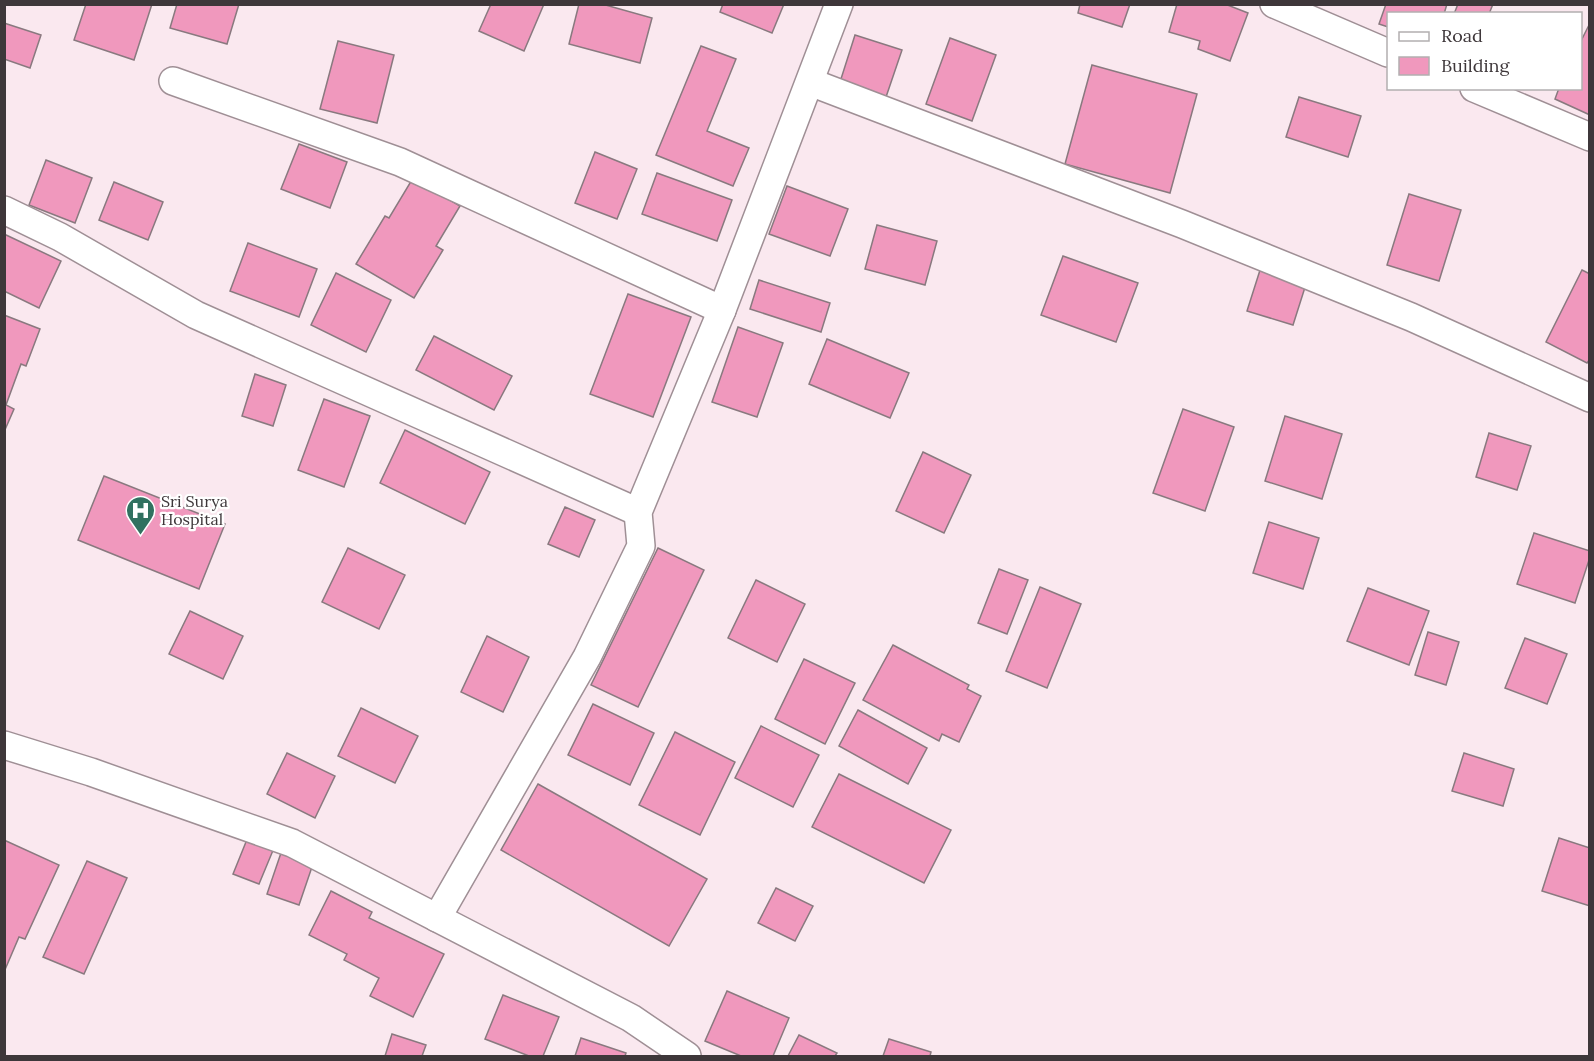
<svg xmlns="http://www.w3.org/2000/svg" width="1594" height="1061" viewBox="0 0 1594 1061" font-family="Lora,serif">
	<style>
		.building { fill: #f098bd; stroke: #89797f; stroke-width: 1.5 }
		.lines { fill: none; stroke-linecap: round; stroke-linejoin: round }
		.minor-casing { stroke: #9f8f95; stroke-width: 30 }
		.minor { stroke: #fff; stroke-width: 27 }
		.labels { text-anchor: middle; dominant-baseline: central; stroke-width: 4.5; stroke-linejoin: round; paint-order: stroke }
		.poi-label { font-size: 16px; fill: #3e373a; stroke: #fff; text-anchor: start }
	</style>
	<rect width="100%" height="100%" fill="#fae8ef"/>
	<g class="building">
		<path d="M86 4H152L134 60 74 40Z"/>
		<path d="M177 4H239L227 44 170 28Z"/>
		<path d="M491 4H544L524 51 479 31Z"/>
		<path d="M579 4H602L652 18 640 63 569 44Z"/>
		<path d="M723 4H784L772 33 720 12Z"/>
		<path d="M1080 4H1130L1122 27 1078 13Z"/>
		<path d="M1177 4H1225L1248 13 1230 61 1198 49 1200 41 1169 32Z"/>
		<path d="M1386 4H1447L1444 14H1388V27L1379 24Z"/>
		<path d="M1458 4H1493L1489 14H1454Z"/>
		<path d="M4 23 41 35 30 68 4 59Z"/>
		<path d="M1590 23V115L1555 99 1559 88H1580V43Z"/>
		<path d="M855 35 902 50 886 97 840 82Z"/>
		<path d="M950 38 996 55 972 121 926 104Z"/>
		<path d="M338 41 394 55 377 123 320 109Z"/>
		<path d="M701 46 736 59 707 131 749 148 733 186 656 155Z"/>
		<path d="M1092 65 1197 94 1170 193 1065 164Z"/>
		<path d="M1299 97 1361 116 1348 157 1286 137Z"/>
		<path d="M299 144 347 162 330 208 281 189Z"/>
		<path d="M595 152 637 169 617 219 575 203Z"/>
		<path d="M46 160 92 178 75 223 29 205Z"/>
		<path d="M657 173 732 200 717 241 642 214Z"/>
		<path d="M413 178 460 206 436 246 443 250 414 298 356 264 385 216 389 218Z"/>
		<path d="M114 182 163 202 148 240 99 220Z"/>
		<path d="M787 186 848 209 830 256 769 234Z"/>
		<path d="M1409 194 1461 210 1439 281 1387 265Z"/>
		<path d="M877 225 937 241 925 285 865 269Z"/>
		<path d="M4 234 61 261 39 308 4 291Z"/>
		<path d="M248 243 317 269 299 317 230 291Z"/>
		<path d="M1063 256 1138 283 1116 342 1041 315Z"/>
		<path d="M1261 267 1307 281 1293 325 1247 311Z"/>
		<path d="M1582 270 1590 274V359L1587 363 1546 342Z"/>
		<path d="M336 273 391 300 366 352 311 325Z"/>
		<path d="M759 280 830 303 821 332 750 309Z"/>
		<path d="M628 294 691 317 653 417 590 394Z"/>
		<path d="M4 315 40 329 26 366 21 364 6 405 14 409 4 432Z"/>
		<path d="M738 327 783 343 757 417 712 402Z"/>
		<path d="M434 336 512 376 494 410 416 370Z"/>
		<path d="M827 339 909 373 890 418 809 384Z"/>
		<path d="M255 374 286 385 273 426 242 416Z"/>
		<path d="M324 399 370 416 344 487 298 470Z"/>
		<path d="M1183 409 1234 427 1205 511 1153 493Z"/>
		<path d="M1285 416 1342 434 1322 499 1265 481Z"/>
		<path d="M405 430 490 472 465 524 380 483Z"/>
		<path d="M1489 433 1531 446 1517 490 1476 477Z"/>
		<path d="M923 452 971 475 944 533 896 511Z"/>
		<path d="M104 476 225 524 199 589 78 540Z"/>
		<path d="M565 507 595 520 579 557 548 544Z"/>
		<path d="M1269 522 1319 538 1303 589 1253 573Z"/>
		<path d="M1534 533 1590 551V557L1575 603 1517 584Z"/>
		<path d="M348 548 405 575 379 629 322 602Z"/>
		<path d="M658 548 704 570 638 707 591 685Z"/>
		<path d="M999 569 1028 580 1007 634 978 623Z"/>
		<path d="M756 580 805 604 777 662 728 638Z"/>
		<path d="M1040 587 1081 604 1047 688 1006 671Z"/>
		<path d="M1368 588 1429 611 1409 665 1347 641Z"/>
		<path d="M190 611 243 636 223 679 169 654Z"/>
		<path d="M1428 632 1459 642 1446 685 1415 675Z"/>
		<path d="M487 636 529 657 503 712 461 692Z"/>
		<path d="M1525 638 1567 654 1547 704 1505 688Z"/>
		<path d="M893 645 969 685 967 689 981 696 959 742 942 734 939 741 863 700Z"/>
		<path d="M804 659 855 683 825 744 775 719Z"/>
		<path d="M593 704 654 733 630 785 568 755Z"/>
		<path d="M361 708 418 736 395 783 338 756Z"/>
		<path d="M858 710 927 748 908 784 839 746Z"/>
		<path d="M761 726 819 755 793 807 735 778Z"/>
		<path d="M675 732 735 762 700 835 639 805Z"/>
		<path d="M287 753 335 776 315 818 267 794Z"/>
		<path d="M1464 753 1514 769 1503 806 1452 791Z"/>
		<path d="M839 774 951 830 924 883 812 827Z"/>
		<path d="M538 784 707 879 669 946 501 850Z"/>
		<path d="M248 837 274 848 259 884 233 874Z"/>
		<path d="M1559 838 1590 848V906L1542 891Z"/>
		<path d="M4 840 59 865 25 939 19 937 4 972Z"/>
		<path d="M282 850 314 861 299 905 267 894Z"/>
		<path d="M87 861 127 878 84 974 43 957Z"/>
		<path d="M776 888 813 906 795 941 758 923Z"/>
		<path d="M331 891 372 912 369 918 444 954 413 1017 370 996 379 978 344 960 347 954 309 935Z"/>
		<path d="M727 991 789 1018 773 1056H741L705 1041Z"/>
		<path d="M503 995 559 1017 543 1056H529L485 1039Z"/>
		<path d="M392 1034 426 1045 422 1056H385Z"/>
		<path d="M799 1035 837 1053 835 1056H788Z"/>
		<path d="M581 1038 626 1053 625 1056H575Z"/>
		<path d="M889 1039 931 1052 930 1056H883Z"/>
	</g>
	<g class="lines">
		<defs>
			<g id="minor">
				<path d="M1274 4 1388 53"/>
				<path d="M173 81 400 162 722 310"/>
				<path d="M810 82 1182 224 1411 317 1590 398"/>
				<path d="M1474 88 1590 137"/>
				<path d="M4 210 60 237 196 315 638 512"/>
				<path d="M4 745 91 772 292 843 631 1018 687 1056"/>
				<path d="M437 918 587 657 641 546 638 512 722 310 839 4"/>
			</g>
		</defs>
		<use href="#minor" class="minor-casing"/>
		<use href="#minor" class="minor"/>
	</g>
	<defs>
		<symbol id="hospital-pin" viewBox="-11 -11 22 30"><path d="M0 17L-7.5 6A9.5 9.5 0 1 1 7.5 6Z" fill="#317160" stroke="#fff"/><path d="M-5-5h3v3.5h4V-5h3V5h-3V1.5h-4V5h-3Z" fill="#fff"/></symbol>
	</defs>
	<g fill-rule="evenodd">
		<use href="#hospital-pin" x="124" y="494" width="33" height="45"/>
	</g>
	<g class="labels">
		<g class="poi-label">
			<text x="161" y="501">Sri Surya<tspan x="161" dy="18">Hospital</tspan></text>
		</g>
	</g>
	<rect width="1594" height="1061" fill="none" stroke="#3e373a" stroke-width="12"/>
	<rect x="1387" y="12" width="195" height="78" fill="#ffffff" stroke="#b2afb0" stroke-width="1.5"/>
	<rect x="1399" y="32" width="30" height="9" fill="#ffffff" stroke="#b2afb0" stroke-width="1.5"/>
	<text x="1441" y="42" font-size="18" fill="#3e373a">Road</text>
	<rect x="1399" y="57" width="30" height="18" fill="#f098bd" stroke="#b2afb0" stroke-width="1.5"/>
	<text x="1441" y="72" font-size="18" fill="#3e373a">Building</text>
</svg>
